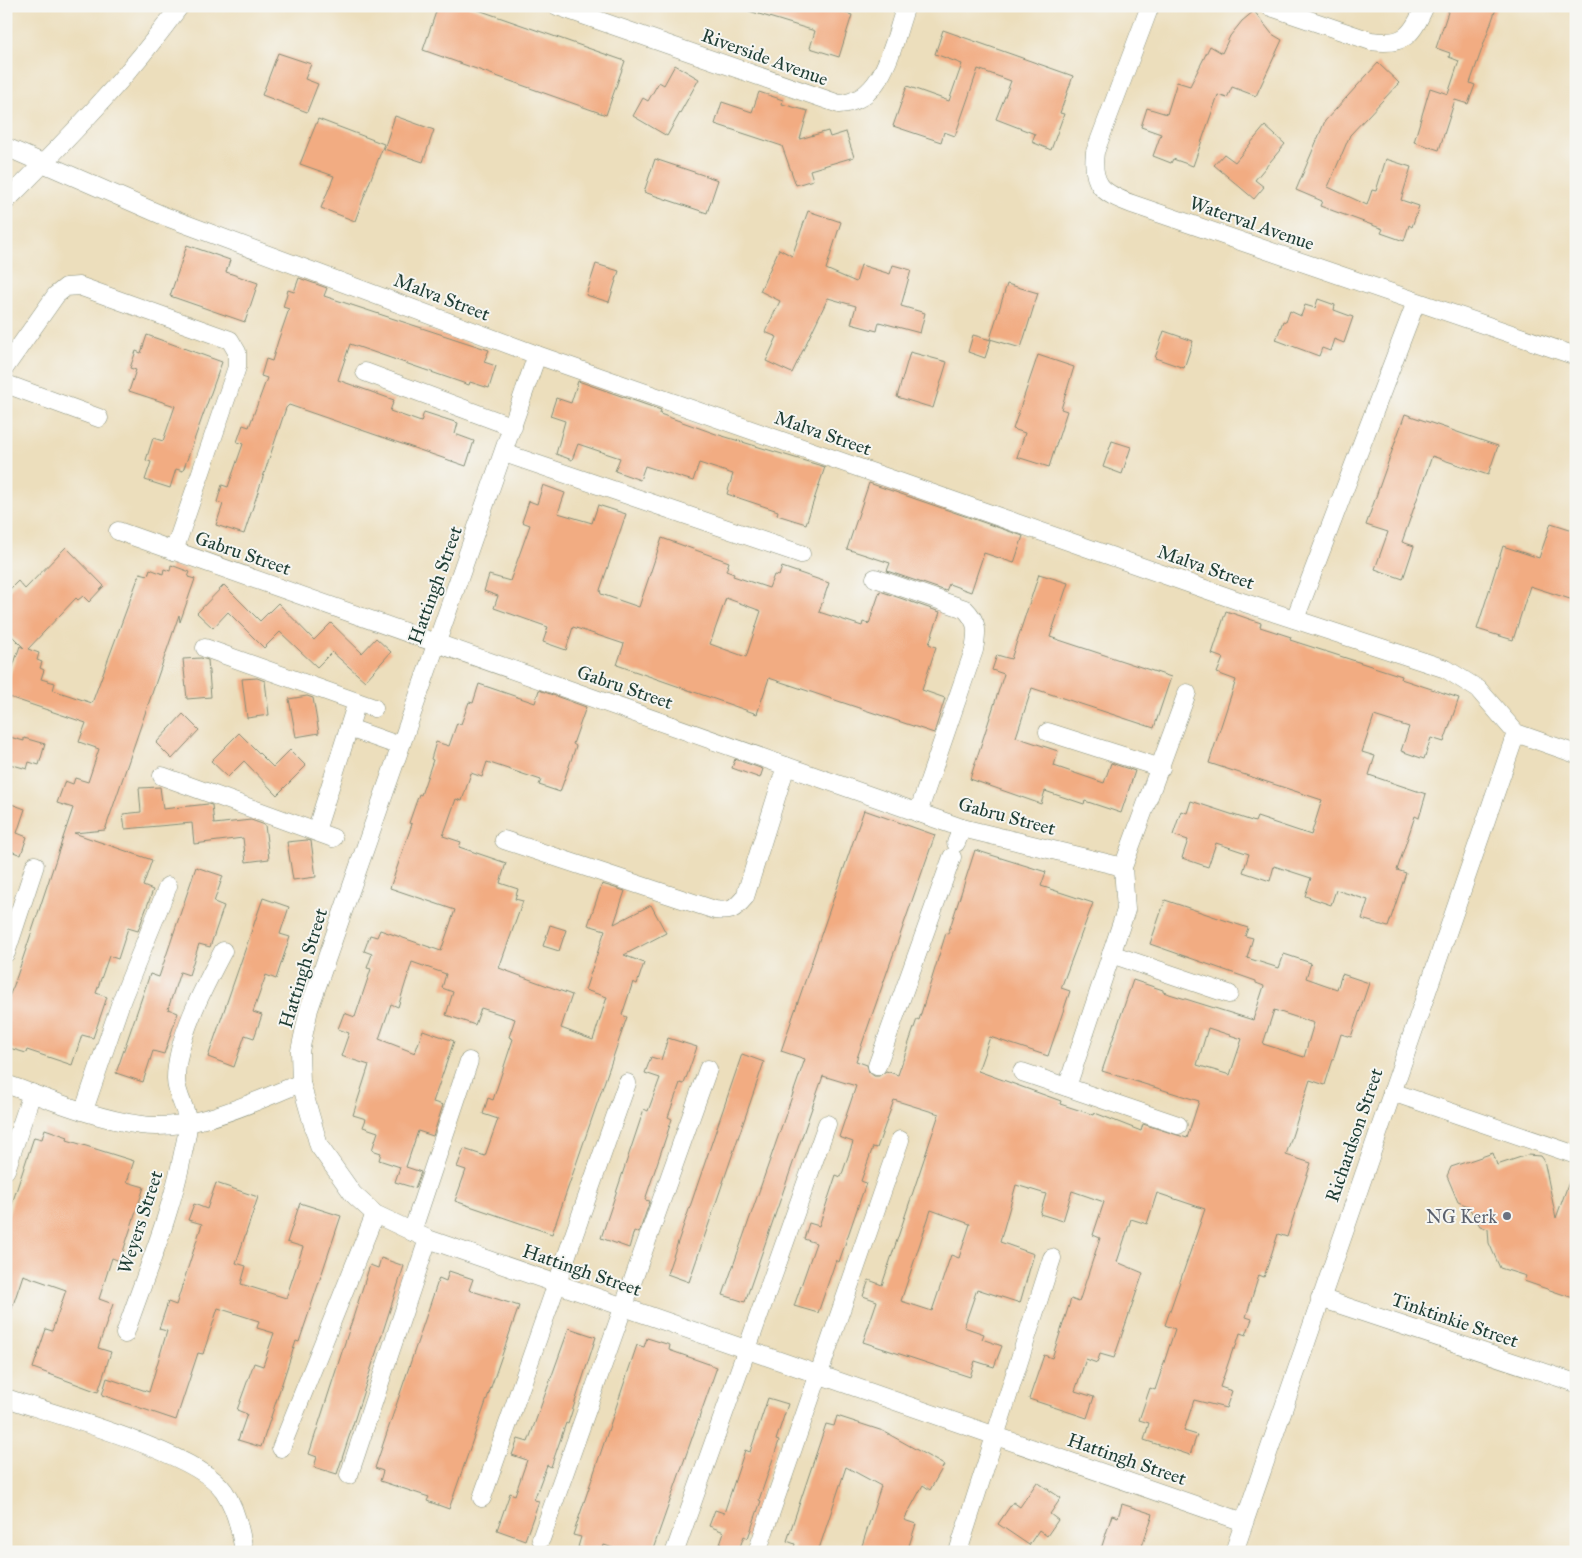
<svg xmlns="http://www.w3.org/2000/svg" width="1582" height="1558" viewBox="0 0 1582 1558" font-family="'IM FELL Great Primer',serif">
	<style>
		.building { fill: #f2ac82; fill-rule: evenodd }
		.lines { fill: none; stroke-linecap: round; stroke-linejoin: round }
		.street-casing { stroke: #868e78; stroke-width: 19 }
		.street { stroke: #fff; stroke-width: 18 }
		.worship-dot { fill: #6b7280; stroke: #f6f6f2; stroke-width: 2 }
		.labels { text-anchor: middle; dominant-baseline: central; stroke-width: 4; stroke-linejoin: round; paint-order: stroke }
		.street-label { font-size: 19px; fill: #1f3d34; stroke: #f6f6f2 }
		.worship-label { font-size: 19px; fill: #5b616d; stroke: #f6f6f2; text-anchor: end }
	</style>
	<rect width="100%" height="100%" fill="#f6f6f2"/>
	<filter id="ink" filterUnits="userSpaceOnUse"><feTurbulence type="fractalNoise" baseFrequency=".02" numOctaves="2"/><feDisplacementMap in="SourceGraphic" scale="10" xChannelSelector="R" yChannelSelector="G"/><feConvolveMatrix kernelMatrix="1 2 1 2 8 2 1 2 1" color-interpolation-filters="sRGB"/></filter>
	<filter id="wash" filterUnits="userSpaceOnUse"><feTurbulence type="fractalNoise" baseFrequency=".0096" numOctaves="4" result="noise"/><feDisplacementMap in="SourceGraphic" scale="20" xChannelSelector="R" yChannelSelector="G"/><feGaussianBlur stdDeviation="1.12" result="paint"/><feColorMatrix in="noise" values="0 0 0 0 0 0 0 0 0 0 0 0 0 0 0 0 0 1.4 0 .05"/><feComposite in="paint" operator="in"/></filter>
	<g filter="url(#wash)">
		<rect width="100%" height="100%" fill="#ecdebc"/>
		<g id="blocks">
			<g class="building">
				<path d="M438 6H467L625 61 606 115 423 50Z"/>
				<path d="M749 6H823L852 15 839 57 810 48 815 31 749 11Z"/>
				<path d="M1450 6H1497L1470 83 1475 85 1468 104 1455 100 1439 150 1414 142 1430 88 1448 94 1459 61 1449 57 1450 53 1436 48Z"/>
				<path d="M1254 11 1272 34 1282 40 1256 96 1232 87 1227 98 1218 95 1193 166 1173 159 1171 163 1153 156 1161 134 1141 127 1147 108 1167 114 1177 82 1190 86 1210 46 1222 53 1230 36 1242 21Z"/>
				<path d="M943 30 1073 76 1060 113 1064 114 1051 150 1032 142 1035 134 996 119 1011 81 978 69 955 136 944 132 941 142 893 126 907 86 949 101 962 64 935 54Z"/>
				<path d="M278 53 311 64 305 79 318 84 307 112 262 95Z"/>
				<path d="M1378 63 1399 83 1350 135 1328 187 1367 205 1372 190 1376 191 1386 159 1411 167 1401 200 1419 206 1412 227 1409 225 1404 241 1381 233 1383 229 1320 206 1322 201 1296 190 1325 121Z"/>
				<path d="M675 65 699 79 667 136 633 116 643 98 648 101 659 82 664 85Z"/>
				<path d="M759 92 783 100 782 104 808 111 800 139 828 131 830 137 846 132 854 157 810 170 813 180 796 185 782 146 715 124 722 102 752 112Z"/>
				<path d="M395 116 434 130 423 162 384 149Z"/>
				<path d="M318 119 384 144 355 221 321 208 334 176 300 164Z"/>
				<path d="M1265 126 1285 144 1255 180 1264 187 1254 199 1214 165 1224 154 1235 162Z"/>
				<path d="M655 159 718 180 707 213 644 192Z"/>
				<path d="M808 211 841 222 826 269 856 282 861 265 890 274 893 265 911 270 901 306 925 313 920 333 879 322 877 331 851 324 856 306 828 298 792 373 766 361 777 337 765 332 780 301 760 291 779 249 792 256Z"/>
				<path d="M187 245 230 260 226 272 258 283 245 322 170 296Z"/>
				<path d="M596 264 619 271 609 302 586 295Z"/>
				<path d="M299 278 327 288 324 296 489 350 484 362 496 366 489 388 470 382 469 385 350 344 338 380 394 400 390 411 421 422 424 412 458 423 455 434 474 441 466 466 289 405 286 408 244 534 216 525 223 504 217 502 222 485 228 487 243 444 237 442 243 425 249 427 267 378 261 376 266 359 272 361 278 341 289 309 283 307 288 290 294 292Z"/>
				<path d="M1007 284 1038 293 1021 348 990 339Z"/>
				<path d="M1318 299 1335 305 1334 310 1353 317 1344 343 1334 339 1330 351 1322 348 1319 356 1276 340 1283 321 1286 322 1290 311 1301 316 1305 305 1315 308Z"/>
				<path d="M1164 331 1193 341 1184 368 1155 358Z"/>
				<path d="M147 335 222 362 183 471 176 469 170 488 145 480 151 462 146 460 153 438 163 441 175 406 129 391 136 370 130 368 136 351 141 353Z"/>
				<path d="M973 335 991 340 985 358 968 352Z"/>
				<path d="M910 352 947 362 933 408 897 397Z"/>
				<path d="M1038 355 1074 367 1061 409 1067 411 1049 467 1017 457 1025 433 1013 429Z"/>
				<path d="M578 381 661 410 660 414 716 434 825 467 806 524 777 515 778 511 727 494 733 474 699 463 693 481 645 466 640 480 615 471 620 458 578 444 572 460 556 454 565 421 550 416 556 398 571 403Z"/>
				<path d="M1405 414 1498 446 1488 475 1432 456 1402 542 1414 546 1403 579 1375 569 1388 532 1366 525Z"/>
				<path d="M1112 441 1131 447 1122 474 1103 467Z"/>
				<path d="M869 483 1023 536 1014 563 984 553 971 592 949 584 946 591 887 571 890 563 847 549Z"/>
				<path d="M543 485 565 493 558 513 592 523 598 505 626 514 600 590 601 594 639 607 662 538 729 562 726 571 734 574 733 576 769 588 774 575 779 576 782 567 829 583 819 612 862 626 863 622 869 624 880 591 940 612 929 644 936 647 922 690 945 698 934 733 769 678 757 714 617 665 624 644 573 627 566 650 543 642 548 627 494 608 498 596 484 591 489 575 510 581 530 525 522 522 529 501 537 504ZM726 598 761 611 746 657 710 644Z"/>
				<path d="M1551 523 1576 531V601L1530 586 1513 640 1477 629 1503 546 1539 558Z"/>
				<path d="M66 547 104 586 89 602 83 596 78 600 76 598 28 649 39 653 37 660 42 662 40 668 44 670 41 679 55 683 53 690 92 703 140 573 148 575 150 569 163 574 164 569 170 571 171 565 190 572 188 577 195 579 180 622 179 615 105 830 74 833 152 860 143 886 153 890 138 931 128 928 118 959 109 956 96 993 107 997 93 1038 82 1035 72 1065 27 1050 26 1053 6 1047V1003L14 985 73 808 57 803 65 781 73 784 75 778 88 782 99 749 79 742 86 723 6 696V687L20 646 24 648 6 630V593L18 581 25 589Z"/>
				<path d="M1039 574 1068 583 1050 637 1171 677 1154 728 1032 688 1016 737 1058 751 1054 766 1104 783 1111 763 1135 771 1121 813 1085 801 1084 804 1045 791 1041 804 970 779 1004 674 992 670 997 655 1011 659Z"/>
				<path d="M224 585 260 621 278 603 314 640 331 623 362 653 376 638 391 652 365 681 332 652 317 667 280 632 264 648 228 612 213 628 197 613Z"/>
				<path d="M1226 611 1261 623 1260 627 1291 637 1290 640 1402 676 1401 679 1459 698 1444 742 1431 738 1424 759 1401 751 1409 727 1374 716 1362 752 1375 756 1369 775 1426 794 1419 818 1415 816 1397 870 1406 873 1388 927 1362 919 1368 900 1336 890 1331 905 1305 896 1311 878 1274 866 1270 881 1243 872 1249 854 1216 843 1208 867 1182 858 1188 840 1173 835 1181 811 1187 813 1191 801 1255 822 1257 817 1311 835 1322 800 1209 763 1236 680 1217 673 1223 658 1212 654Z"/>
				<path d="M201 658 208 660 211 697 187 699 183 659Z"/>
				<path d="M257 678 265 681 269 715 247 718 242 679Z"/>
				<path d="M479 684 535 703 539 690 586 707 573 744 576 746 560 792 539 785 541 780 487 762 482 777 471 773 462 801 456 799 443 836 461 842 459 847 506 863 500 883 518 889 515 899 523 901 499 968 572 995 561 1028 593 1040 607 997 585 990 605 930 588 925 602 884 625 891 614 924 651 905 666 933 624 955 644 963 637 984 633 982 622 1015 627 1017 552 1234 455 1201 466 1170 457 1167 464 1149 485 1156 498 1119 483 1114 488 1098 493 1100 513 1039 509 1037 515 1019 481 1008 475 1025 446 1015 453 992 442 988 446 974 412 962 398 1007 391 1004 379 1039 415 1053 423 1030 454 1041 433 1102 443 1105 433 1136 418 1131 406 1167 421 1172 415 1188 395 1182 400 1167 379 1160 381 1153 372 1150 378 1132 363 1127 366 1119 353 1115 369 1065 341 1056 349 1033 338 1029 344 1013 355 1017 371 969 367 968 372 954 364 951 370 935 377 937 380 930 441 951 455 910 390 888 412 824 409 823 419 794 421 795 433 760 431 759 436 742 449 746 457 723 461 724 469 702 473 703Z"/>
				<path d="M307 696 313 698 319 733 296 737 289 699Z"/>
				<path d="M183 714 199 730 172 759 156 743Z"/>
				<path d="M239 733 273 767 290 750 306 766 277 795 244 761 228 777 211 761Z"/>
				<path d="M6 736 24 741V738L45 744 39 765 29 762 27 769 6 763Z"/>
				<path d="M735 759 763 769 760 778 732 768Z"/>
				<path d="M160 787 163 809 208 804 212 805 214 824 251 820 265 825 269 859 246 862 243 838 194 844 192 823 125 829 123 814 141 812 139 788Z"/>
				<path d="M6 802 25 809 17 833 27 837 21 855 11 851 10 855 6 854Z"/>
				<path d="M864 810 935 835 856 1061 867 1065 869 1072 874 1076H879L886 1071 898 1075 917 1019 919 1020 946 933 948 934 975 850 1046 872 1041 886 1093 903 1061 988 1070 991 1048 1056 990 1037 978 1071 1061 1101 1060 1104 1094 1115 1095 1113 1141 1131 1143 1124 1187 1138 1199 1101 1102 1071 1133 980 1163 990V992L1253 1020 1264 986 1256 983V981L1150 944 1165 900 1248 928 1245 936 1253 938 1247 958 1279 968 1284 954 1311 963 1306 978 1337 989 1342 974 1369 983 1351 1037 1341 1034 1325 1085 1310 1080 1286 1155 1311 1163 1287 1237 1278 1234 1264 1277 1259 1275 1246 1317 1252 1319 1246 1335 1240 1333 1235 1349H1233L1220 1387 1232 1391 1226 1408 1194 1400 1184 1431 1197 1435 1190 1455 1144 1440 1149 1423 1139 1420 1150 1388 1155 1390 1175 1329 1165 1325 1205 1209 1157 1193 1147 1224 1131 1219 1117 1262 1143 1273 1114 1358 1100 1354 1097 1363 1086 1359 1075 1391 1094 1397 1087 1418 1029 1399 1044 1355 1052 1358 1071 1299 1079 1302 1100 1238 1093 1235 1104 1202 1072 1191 1063 1221 1040 1214 1046 1194 1016 1185 1000 1242 1034 1254 1020 1303 977 1289 964 1327 984 1334 982 1339 1002 1346 994 1367 975 1361 970 1377 863 1342 877 1301 863 1296 869 1280 882 1285 939 1114 894 1100 877 1148 873 1147 861 1181 866 1183 839 1262 836 1260 818 1313 794 1306 816 1243 804 1239 809 1223 819 1226 836 1175 841 1177 853 1142 839 1137 856 1086 823 1076 745 1302 723 1295 805 1059 781 1051ZM1274 1010 1314 1023 1304 1057 1263 1044ZM1208 1028 1242 1039 1230 1075 1197 1065ZM931 1210 970 1224 959 1258 951 1255 932 1311 901 1301Z"/>
				<path d="M307 840 311 841 316 877 293 880 287 842Z"/>
				<path d="M196 867 223 876 214 902 224 906 210 947 199 944 189 975 180 972 168 1009 178 1013 164 1054 153 1051 143 1082 116 1073 150 974 159 977Z"/>
				<path d="M263 898 289 907 280 934 290 937 276 979 266 975 253 1012 262 1015 254 1038 245 1035 234 1067 208 1057Z"/>
				<path d="M550 925 566 930 559 951 543 946Z"/>
				<path d="M668 1038 697 1047 684 1084 680 1083 668 1117 672 1119 645 1200 650 1201 639 1233 634 1231 629 1248 601 1238 644 1109 648 1111 660 1078 645 1073 651 1057 661 1060Z"/>
				<path d="M742 1054 764 1062 689 1282 667 1274Z"/>
				<path d="M45 1129 68 1137 67 1140 134 1161 127 1182 144 1187 120 1261 112 1258 99 1299 113 1304 98 1348 111 1352 98 1392 33 1368 46 1329 52 1331 66 1290 23 1275 10 1314 6 1313V1222L34 1137 42 1139Z"/>
				<path d="M1493 1153 1497 1165 1527 1155 1541 1156 1544 1160 1556 1218 1573 1171H1576V1299L1524 1281 1526 1276 1500 1268 1489 1243 1488 1229 1480 1226 1468 1206 1458 1202 1447 1176 1451 1167Z"/>
				<path d="M216 1183 258 1197 236 1263 246 1266 241 1284 286 1298 303 1247 287 1242 300 1203 341 1216 299 1342 296 1341 261 1447 238 1440 247 1414 237 1410 254 1363 263 1366 274 1333 257 1328 259 1321 218 1308 203 1354 198 1353 176 1420 102 1395 107 1378 149 1392 167 1331 159 1329 168 1302 176 1305 202 1224 188 1220 194 1204 207 1209Z"/>
				<path d="M381 1258 404 1266 337 1474 314 1467 317 1457 309 1454 370 1265 378 1268Z"/>
				<path d="M449 1271 473 1279 469 1290 519 1306 449 1509 427 1501 429 1497 380 1481 383 1471 375 1468 439 1278 446 1281Z"/>
				<path d="M569 1328 596 1337 568 1424 566 1423 551 1467 547 1465 534 1500 539 1501 525 1540 497 1530 510 1493 515 1495 527 1460 512 1455 518 1439 528 1442Z"/>
				<path d="M647 1338 670 1345 669 1350 717 1367 652 1552H624L604 1545 602 1552H592L578 1547 581 1537 573 1535 637 1345 644 1347Z"/>
				<path d="M768 1398 788 1404 776 1440 779 1441 759 1500 761 1501 748 1538 744 1536 738 1552H717L724 1532 709 1526 715 1510 724 1513 745 1450 750 1452Z"/>
				<path d="M837 1416 883 1431 944 1465 930 1490 923 1485 904 1520 916 1524 907 1552H860L881 1486 846 1467 818 1552H793L795 1544 787 1541 826 1424 834 1426Z"/>
				<path d="M1037 1482 1061 1498 1050 1514 1058 1520 1047 1536 1039 1530 1029 1545 998 1524 1013 1502 1020 1507Z"/>
				<path d="M1122 1504 1153 1514 1140 1552H1100L1112 1515 1118 1517Z"/>
			</g>
		</g>
	</g>
	<g filter="url(#ink)">
		<use href="#blocks" fill-opacity="0" stroke="#868e78" stroke-width="1"/>
		<g class="lines">
			<defs>
				<g id="street">
					<path d="M557 6 839 104C885 102 893 41 906 6"/>
					<path d="M1150 6 1095 152C1091 185 1102 193 1132 204L1576 356"/>
					<path d="M1268 6 1371 41C1405 46 1412 35 1425 6"/>
					<path d="M6 147 164 216 537 355 1242 602 1446 669 1478 689 1516 733 1576 754"/>
					<path d="M6 201C68 139 128 77 180 6"/>
					<path d="M537 355 309 1009 300 1051 301 1083 319 1146 353 1194 375 1214 428 1239 1244 1522"/>
					<path d="M6 366 56 295 66 287 79 286 230 340 237 352V367L174 551"/>
					<path d="M365 372 513 427"/>
					<path d="M6 384 99 418"/>
					<path d="M504 453 801 554"/>
					<path d="M118 531 962 828 1123 867"/>
					<path d="M875 578 965 609C979 623 977 632 974 650L918 813"/>
					<path d="M1295 619 1416 302"/>
					<path d="M205 648 374 708"/>
					<path d="M349 728 400 746"/>
					<path d="M1048 732 1161 768"/>
					<path d="M162 776 333 838"/>
					<path d="M316 831 357 702"/>
					<path d="M504 840 715 910C731 912 734 910 745 897L786 766"/>
					<path d="M956 843 962 828"/>
					<path d="M6 953 35 865"/>
					<path d="M1111 954 1229 994"/>
					<path d="M877 1066 952 857"/>
					<path d="M1022 1072 1178 1125"/>
					<path d="M6 1084C48 1099 97 1119 141 1125 193 1132 253 1102 301 1083"/>
					<path d="M1067 1087 1126 910 1123 867 1187 693"/>
					<path d="M1392 1092 1576 1155"/>
					<path d="M84 1110 122 999 168 886"/>
					<path d="M6 1170 32 1093"/>
					<path d="M412 1232 469 1061"/>
					<path d="M1320 1298 1576 1383"/>
					<path d="M125 1334C145 1275 171 1215 183 1153 185 1144 188 1132 188 1123 187 1109 176 1095 176 1079 176 1039 205 985 223 951"/>
					<path d="M6 1398C54 1414 199 1453 224 1491 235 1507 241 1532 244 1552"/>
					<path d="M281 1448 375 1214"/>
					<path d="M349 1475 428 1239"/>
					<path d="M482 1498 627 1083"/>
					<path d="M541 1539 708 1069"/>
					<path d="M675 1551 827 1124"/>
					<path d="M757 1552 900 1140"/>
					<path d="M958 1552 1052 1258"/>
					<path d="M1234 1552 1516 733"/>
				</g>
			</defs>
			<use href="#street" class="street-casing"/>
			<use href="#street" class="street"/>
		</g>
	</g>
	<circle class="worship-dot" cx="1507" cy="1216" r="5"/>
	<g class="labels">
		<g class="street-label">
			<text transform="translate(765 57) rotate(20)">Riverside Avenue</text>
			<text transform="translate(1252 223) rotate(19)">Waterval Avenue</text>
			<text transform="translate(442 297) rotate(21)">Malva Street</text>
			<text transform="translate(823 433) rotate(19)">Malva Street</text>
			<text transform="translate(243 553) rotate(19)">Gabru Street</text>
			<text transform="translate(1206 567) rotate(19)">Malva Street</text>
			<text transform="translate(435 585) rotate(-70)">Hattingh Street</text>
			<text transform="translate(625 687) rotate(19)">Gabru Street</text>
			<text transform="translate(1007 816) rotate(15)">Gabru Street</text>
			<text transform="translate(303 968) rotate(-73)">Hattingh Street</text>
			<text transform="translate(1354 1135) rotate(-71)">Richardson Street</text>
			<text transform="translate(140 1222) rotate(-72)">Weyers Street</text>
			<text transform="translate(582 1270) rotate(19)">Hattingh Street</text>
			<text transform="translate(1455 1320) rotate(19)">Tinktinkie Street</text>
			<text transform="translate(1127 1459) rotate(19)">Hattingh Street</text>
		</g>
		<g class="worship-label">
			<text x="1497" y="1216">NG Kerk</text>
		</g>
	</g>
	<rect width="1582" height="1558" fill="none" stroke="#f6f6f2" stroke-width="25"/>
</svg>
